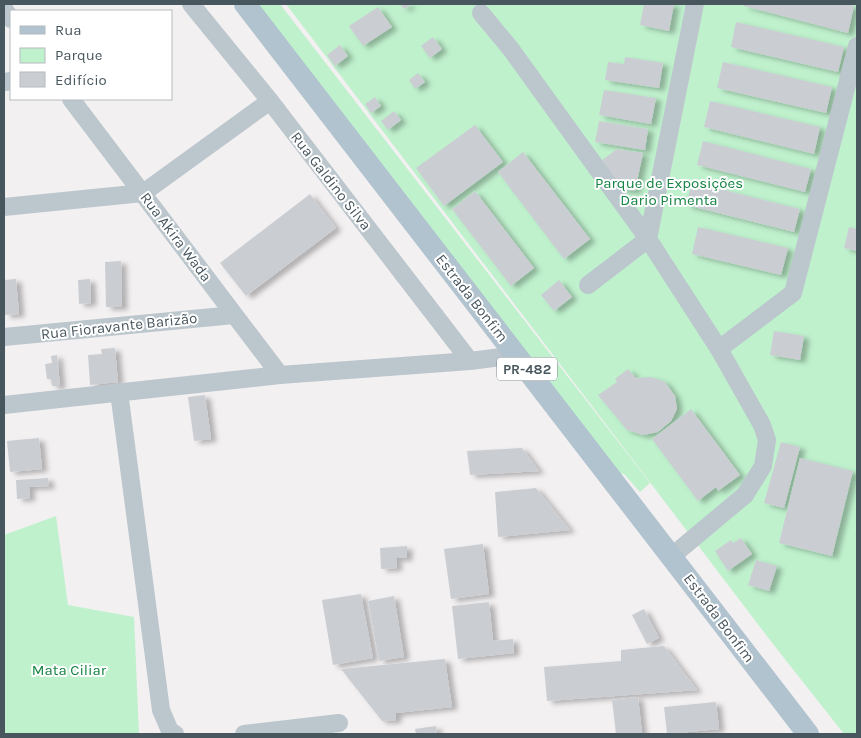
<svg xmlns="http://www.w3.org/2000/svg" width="861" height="738" viewBox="0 0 861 738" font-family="Karla,sans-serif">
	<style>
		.green { fill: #bff1cd }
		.building { fill: #caced3; filter: url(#shadow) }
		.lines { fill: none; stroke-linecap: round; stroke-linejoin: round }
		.minor { stroke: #bcc6cd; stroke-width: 18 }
		.major { stroke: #b0c3cf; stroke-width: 22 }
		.labels { text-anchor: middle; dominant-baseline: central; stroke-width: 4; stroke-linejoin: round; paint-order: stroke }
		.shield { fill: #fff; stroke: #7f898e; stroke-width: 1 }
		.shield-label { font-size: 14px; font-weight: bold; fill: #48565e }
		.street-label { font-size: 15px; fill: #48565e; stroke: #fff }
		.park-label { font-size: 15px; fill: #158342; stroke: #fff }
	</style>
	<defs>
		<filter id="shadow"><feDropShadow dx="5.5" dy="3" stdDeviation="2.5" flood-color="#0004"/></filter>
	</defs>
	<rect width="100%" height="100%" fill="#f3f0f1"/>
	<g class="green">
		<path d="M253 4H280L650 483 640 492 624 474H619Z"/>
		<path d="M286 4H857V734H844L773 644Z"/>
		<path d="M56 516 68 605 134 617 139 734H4V535Z"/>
	</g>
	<g class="building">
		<path d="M400 4H412L404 9Z"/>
		<path d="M644 4H674L669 31 640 25Z"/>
		<path d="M744 4H844L854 6 848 33 744 6Z"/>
		<path d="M378 7 392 27 363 46 349 26Z"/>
		<path d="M736 22 844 47 838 72 731 47Z"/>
		<path d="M433 37 442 49 430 58 421 46Z"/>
		<path d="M340 45 348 56 335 66 327 55Z"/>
		<path d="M625 57 663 63 659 88 605 80 608 62 624 64Z"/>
		<path d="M723 62 832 87 826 113 717 88Z"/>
		<path d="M418 73 425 82 415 89 409 80Z"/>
		<path d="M604 90 656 98 651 124 599 115Z"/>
		<path d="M375 97 381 106 371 113 365 104Z"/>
		<path d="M710 101 820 127 814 154 704 127Z"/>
		<path d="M394 111 401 120 388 130 381 121Z"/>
		<path d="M599 121 648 129 645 150 595 142Z"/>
		<path d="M475 125 503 162 444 206 416 168Z"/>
		<path d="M703 141 811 169 805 192 697 165Z"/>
		<path d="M617 149 643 153 635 191 621 189 602 160Z"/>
		<path d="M523 152 590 239 564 259 498 172Z"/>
		<path d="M692 182 800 209 794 232 686 205Z"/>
		<path d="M475 191 534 268 511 286 452 209Z"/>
		<path d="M310 194 336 228 246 296 220 263Z"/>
		<path d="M698 227 788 248 781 275 692 254Z"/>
		<path d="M849 227 857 229V251L844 248Z"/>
		<path d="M121 261 122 307H106L105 262Z"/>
		<path d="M16 279 19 314 5 315 4 280Z"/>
		<path d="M90 279 91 303 79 304 78 280Z"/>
		<path d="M559 280 572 297 554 311 541 295Z"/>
		<path d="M774 331 804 336 800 360 770 355Z"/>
		<path d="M115 348 118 382 90 385 88 355 102 354 101 349Z"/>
		<path d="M57 355 60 386H52L51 379H47L45 364 52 363 51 356Z"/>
		<path d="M628 369 636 378 651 377 665 382 675 396 677 409 671 421 658 432 643 435 627 430 598 395 617 382 615 379Z"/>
		<path d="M205 395 211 439 194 441 188 397Z"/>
		<path d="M691 409 740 475 718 491 716 487 698 501 652 439Z"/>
		<path d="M39 438 42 469 10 472 7 441Z"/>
		<path d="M781 442 800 447 784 508 764 503Z"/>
		<path d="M522 448 539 471 470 475 467 451Z"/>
		<path d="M800 458 853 471 832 556 779 543Z"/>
		<path d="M48 478 49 486 29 487 30 498 17 499 16 480Z"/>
		<path d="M536 488 570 530 498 537 495 492Z"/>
		<path d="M741 538 752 554 728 571 715 551 731 540 733 543Z"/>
		<path d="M483 544 489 594 451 599 444 549Z"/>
		<path d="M407 546V558H396L397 568 381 569 380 548Z"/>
		<path d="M756 560 777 566 769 591 748 585Z"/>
		<path d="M361 594 373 658 333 665 322 600Z"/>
		<path d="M394 596 404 657 379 661 368 601Z"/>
		<path d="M489 602 493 641 513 639 514 653 458 659 452 606Z"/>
		<path d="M644 609 659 638 647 644 632 615Z"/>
		<path d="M664 646 697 690 547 701 544 667 621 661V650Z"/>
		<path d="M445 659 452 707 396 713V720L382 721 341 669Z"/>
		<path d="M638 697 642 734H616L612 700Z"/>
		<path d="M716 702 719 729 667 734 664 707Z"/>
		<path d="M436 726 437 734H416L415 729Z"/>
	</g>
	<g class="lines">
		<g class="minor">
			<path d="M191 4 270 101 470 361"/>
			<path d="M4 9 11 19"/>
			<path d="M481 13 510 48 648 239 588 285"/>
			<path d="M4 82 11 81"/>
			<path d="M71 99 280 375"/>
			<path d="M4 207 143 193 270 101"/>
			<path d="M4 337 234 315"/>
			<path d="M719 349 793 293 857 46"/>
			<path d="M119 392 161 710 170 731 175 734"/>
			<path d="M4 405 280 375 470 361 517 355"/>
			<path d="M672 556 745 495 763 466 767 440 762 425 719 349 648 239 695 4"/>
			<path d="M244 734 339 723"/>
		</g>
		<path class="major" d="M245 4 808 734"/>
	</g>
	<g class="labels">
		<rect class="shield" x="497" y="357.5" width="60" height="23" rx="4"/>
		<g class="shield-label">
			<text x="527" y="369">PR-482</text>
		</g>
		<g class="street-label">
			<text transform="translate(331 181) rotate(52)">Rua Galdino Silva</text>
			<text transform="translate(176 237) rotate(53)">Rua Akira Wada</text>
			<text transform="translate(472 298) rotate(52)">Estrada Bonfim</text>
			<text transform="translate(119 326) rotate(-6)">Rua Fioravante Barizão</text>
			<text transform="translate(719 618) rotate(53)">Estrada Bonfim</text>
		</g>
		<g class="park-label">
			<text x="669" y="183">Parque de Exposições<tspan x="669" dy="17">Dario Pimenta</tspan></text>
			<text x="69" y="670">Mata Ciliar</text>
		</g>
	</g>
	<rect width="861" height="738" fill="none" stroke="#48565e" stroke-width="10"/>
	<rect x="10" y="10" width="162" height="90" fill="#ffffff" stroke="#b6bbbf"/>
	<rect x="20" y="26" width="25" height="8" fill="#b0c3cf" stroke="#b6bbbf"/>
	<text x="55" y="35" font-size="15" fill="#48565e">Rua</text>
	<rect x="20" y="48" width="25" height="15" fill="#bff1cd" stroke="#b6bbbf"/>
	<text x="55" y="60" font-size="15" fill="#48565e">Parque</text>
	<rect x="20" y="72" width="25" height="15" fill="#caced3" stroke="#b6bbbf"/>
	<text x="55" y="85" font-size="15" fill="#48565e">Edifício</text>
</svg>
